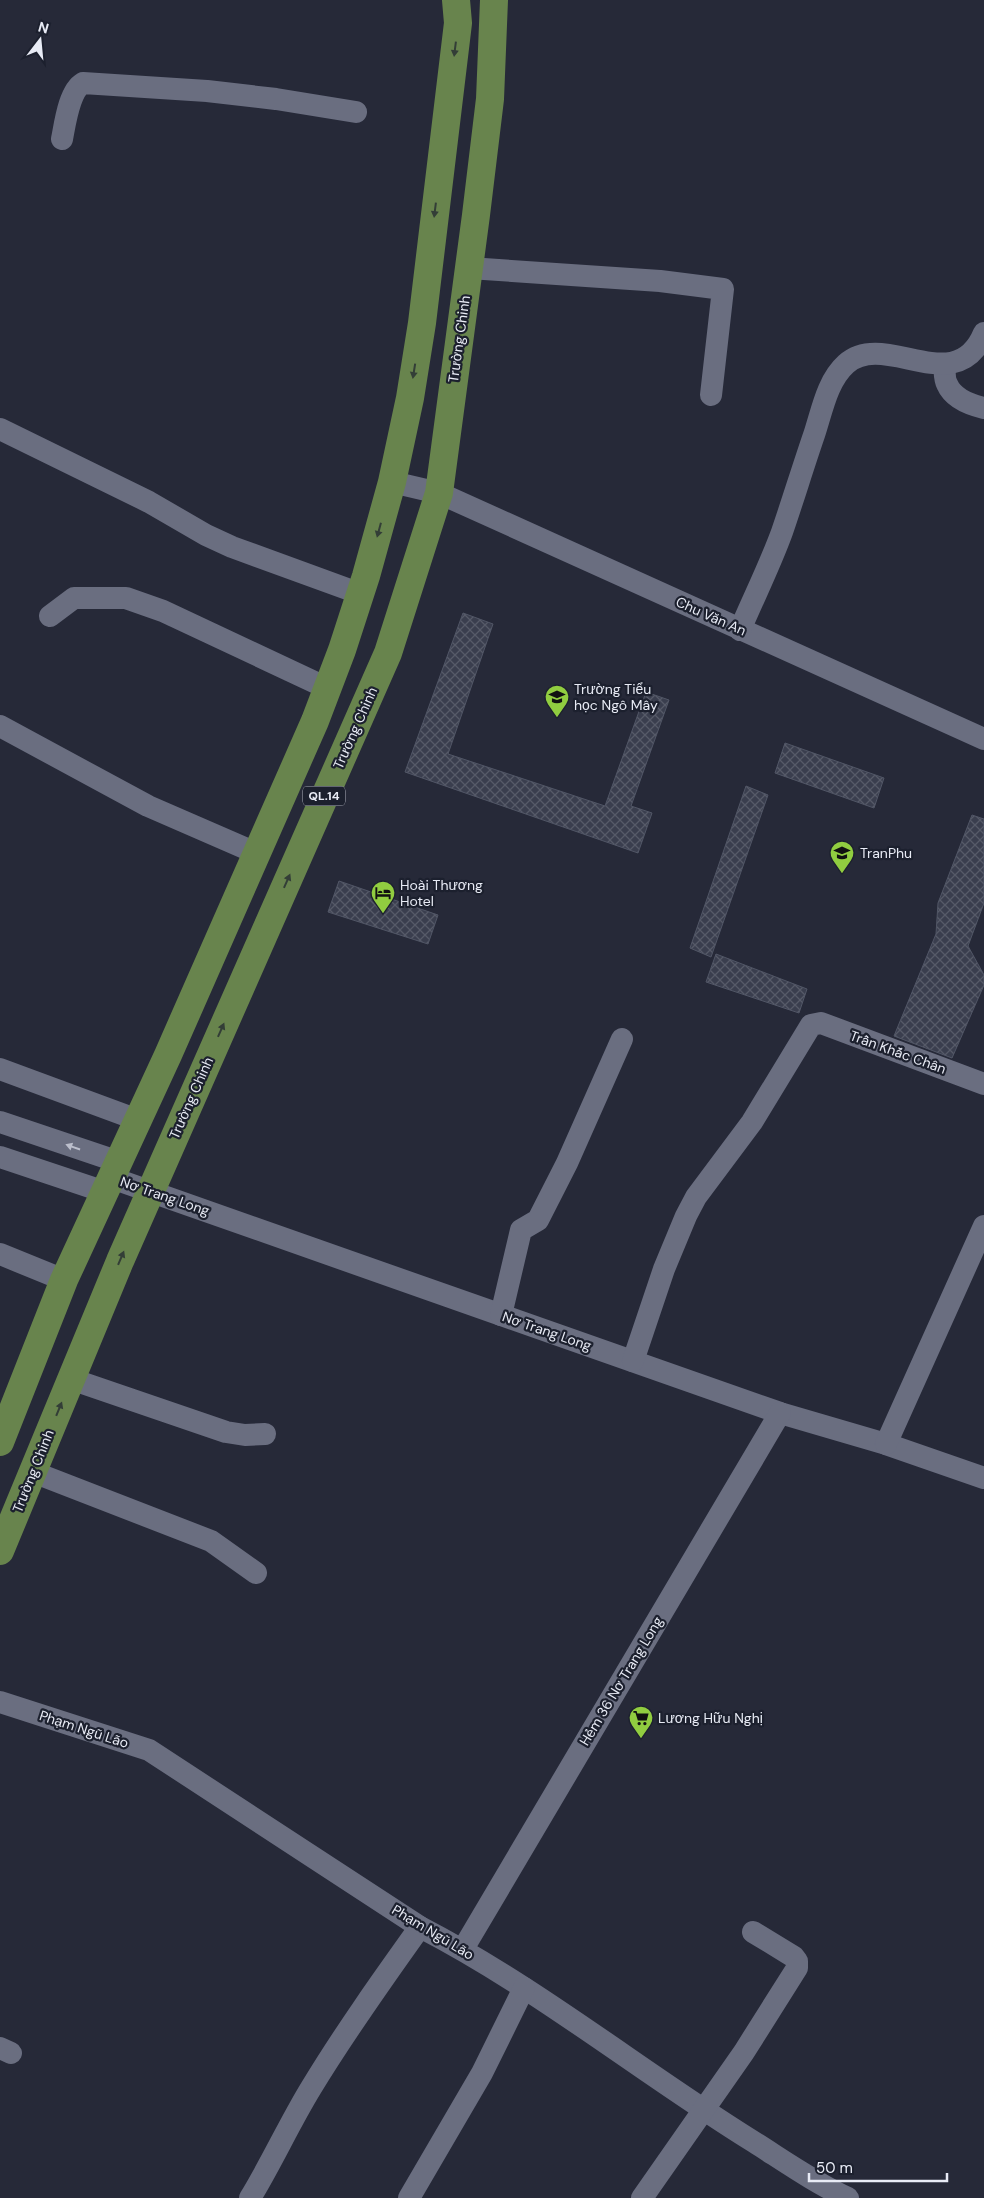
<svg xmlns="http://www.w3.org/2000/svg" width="984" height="2198" viewBox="0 0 984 2198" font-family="'DM Sans',sans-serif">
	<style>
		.building { fill: url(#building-cross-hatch); stroke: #515666 }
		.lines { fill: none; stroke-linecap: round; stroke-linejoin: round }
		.minor { stroke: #6a6e80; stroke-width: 22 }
		.major { stroke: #68844d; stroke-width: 28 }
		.oneway { fill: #333e37 }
		.oneway2 { fill: #bcbfcc }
		.labels { text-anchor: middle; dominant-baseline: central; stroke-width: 4.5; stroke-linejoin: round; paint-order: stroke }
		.shield { fill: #1c202e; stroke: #abaeb9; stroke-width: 1 }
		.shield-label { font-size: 12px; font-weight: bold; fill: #e8ebf5 }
		.street-label { font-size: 14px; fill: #e8ebf5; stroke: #1c202e }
		.poi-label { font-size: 14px; fill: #e8ebf5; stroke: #1c202e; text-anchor: start }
	</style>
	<defs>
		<pattern id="building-cross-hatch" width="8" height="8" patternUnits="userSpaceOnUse" patternTransform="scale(1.25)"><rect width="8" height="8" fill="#3a3e4e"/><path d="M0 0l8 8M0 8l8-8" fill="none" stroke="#565a68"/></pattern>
	</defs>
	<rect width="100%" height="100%" fill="#262938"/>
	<g class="building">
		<path d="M463 613 493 624 448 754 605 806 646 692 669 700 631 806 652 813 638 853 405 772Z"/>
		<path d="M785 743 884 778 874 808 775 773Z"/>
		<path d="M746 786 768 795 711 957 690 948Z"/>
		<path d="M972 815 984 819V903L968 946 984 975V985L952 1058 894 1036 936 934 938 903Z"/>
		<path d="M339 881 438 915 428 944 328 912Z"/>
		<path d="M716 954 807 989 799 1013 706 982Z"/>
	</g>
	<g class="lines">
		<g class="minor">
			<path d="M62 139C65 124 69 91 83 83L207 91 276 99 356 112"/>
			<path d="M469 268 660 281 723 289 711 395"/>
			<path d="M944 364C945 370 944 379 947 384 953 398 971 405 984 408"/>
			<path d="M0 429 149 502 206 535 232 547 361 594"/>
			<path d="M392 482 439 493 984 739"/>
			<path d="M50 616 74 598H126L163 611 327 688"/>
			<path d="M740 630C754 597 770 565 782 532 793 500 803 467 814 435 822 411 827 381 846 364 885 329 956 401 984 333"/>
			<path d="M0 726 148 806 256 853"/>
			<path d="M0 1069 138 1120"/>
			<path d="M0 1122 119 1162"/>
			<path d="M0 1157 105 1192"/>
			<path d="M112 1178 780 1413 886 1444 984 1478"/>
			<path d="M0 1254 64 1280"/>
			<path d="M501 1315 521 1230 538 1220 567 1163 622 1039"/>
			<path d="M633 1361 664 1269 686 1216 696 1197 752 1122 811 1025 821 1023 984 1084"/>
			<path d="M71 1379 226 1432 245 1435 265 1434"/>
			<path d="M886 1444 984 1226"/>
			<path d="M33 1472 211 1541 256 1573"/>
			<path d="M0 1702 149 1750 420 1927C538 1988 641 2072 754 2142 784 2161 815 2183 848 2198"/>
			<path d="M463 1949 780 1413"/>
			<path d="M0 2048 11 2053"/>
			<path d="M250 2198C272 2162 289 2124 311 2088 345 2032 382 1980 420 1927"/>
			<path d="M409 2198 482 2073 524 1988"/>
			<path d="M642 2198 744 2052 797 1968V1961L794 1957 753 1932"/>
		</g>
		<g class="major">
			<path d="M0 1442 64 1280 168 1055 315 721 342 650 366 576 392 482 410 398 422 323 458 23 456 0"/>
			<path d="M0 1551 120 1261 388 653 439 493 476 215 490 99 494 0"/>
		</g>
	</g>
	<defs><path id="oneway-solid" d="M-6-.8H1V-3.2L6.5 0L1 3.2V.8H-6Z" transform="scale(1.25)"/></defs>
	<g class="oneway">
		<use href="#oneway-solid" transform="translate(455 49) rotate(97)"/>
		<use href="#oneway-solid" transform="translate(435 210) rotate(97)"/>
		<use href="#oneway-solid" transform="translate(414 371) rotate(99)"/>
		<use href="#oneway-solid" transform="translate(379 530) rotate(105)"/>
		<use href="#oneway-solid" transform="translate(287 881) rotate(-66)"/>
		<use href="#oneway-solid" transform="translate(221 1030) rotate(-66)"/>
		<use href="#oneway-solid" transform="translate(121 1258) rotate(-67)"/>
		<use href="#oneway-solid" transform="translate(59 1409) rotate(-68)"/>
	</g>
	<use class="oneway2" href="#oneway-solid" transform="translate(73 1147) rotate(-161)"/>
	<defs>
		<symbol id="school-pin" viewBox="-11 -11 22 30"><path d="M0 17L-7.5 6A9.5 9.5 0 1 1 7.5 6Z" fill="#91cd40" stroke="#1c202e"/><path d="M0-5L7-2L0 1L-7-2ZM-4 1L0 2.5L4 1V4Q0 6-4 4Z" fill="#111"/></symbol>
		<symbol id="hotel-pin" viewBox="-11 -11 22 30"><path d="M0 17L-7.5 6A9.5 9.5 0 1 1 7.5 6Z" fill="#91cd40" stroke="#1c202e"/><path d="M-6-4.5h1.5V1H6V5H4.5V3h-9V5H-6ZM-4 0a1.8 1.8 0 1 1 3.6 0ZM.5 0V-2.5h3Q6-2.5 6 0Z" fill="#111"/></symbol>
		<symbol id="supermarket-pin" viewBox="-11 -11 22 30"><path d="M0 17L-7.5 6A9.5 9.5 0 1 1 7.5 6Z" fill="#91cd40" stroke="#1c202e"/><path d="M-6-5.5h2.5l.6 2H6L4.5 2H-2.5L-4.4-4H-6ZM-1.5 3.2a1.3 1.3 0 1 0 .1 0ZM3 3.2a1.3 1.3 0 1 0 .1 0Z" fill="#111"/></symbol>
	</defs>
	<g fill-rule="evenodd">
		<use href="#school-pin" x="543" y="683" width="28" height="38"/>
		<use href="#school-pin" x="828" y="839" width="28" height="38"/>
		<use href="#hotel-pin" x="369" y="879" width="28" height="38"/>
		<use href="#supermarket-pin" x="627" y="1704" width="28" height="38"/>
	</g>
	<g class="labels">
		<rect class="shield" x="303" y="786.5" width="42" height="19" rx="4"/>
		<g class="shield-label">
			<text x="324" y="796">QL.14</text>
		</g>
		<g class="street-label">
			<text transform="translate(459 339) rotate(-82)">Trường Chinh</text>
			<text transform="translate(711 616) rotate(24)">Chu Văn An</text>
			<text transform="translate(355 728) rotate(-66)">Trường Chinh</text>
			<text transform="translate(898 1052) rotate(20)">Trần Khắc Chân</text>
			<text transform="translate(191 1098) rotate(-66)">Trường Chinh</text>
			<text transform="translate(165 1196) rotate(19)">Nơ Trang Long</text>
			<text transform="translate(547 1331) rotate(19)">Nơ Trang Long</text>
			<text transform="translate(33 1471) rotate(-68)">Trường Chinh</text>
			<text transform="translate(621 1681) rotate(-59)">Hẻm 36 Nơ Trang Long</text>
			<text transform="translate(84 1729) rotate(18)">Phạm Ngũ Lão</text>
			<text transform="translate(433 1932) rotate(31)">Phạm Ngũ Lão</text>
		</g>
		<g class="poi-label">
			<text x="574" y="689">Trường Tiểu<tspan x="574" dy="16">học Ngô Mây</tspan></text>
			<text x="860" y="853">TranPhu</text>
			<text x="400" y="885">Hoài Thương<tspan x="400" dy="16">Hotel</tspan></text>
			<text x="658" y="1718">Lương Hữu Nghị</text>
		</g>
	</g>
	<g transform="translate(40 40) rotate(16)" stroke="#1c202e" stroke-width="4" paint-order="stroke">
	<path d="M0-4L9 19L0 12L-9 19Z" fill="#e8ebf5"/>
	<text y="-8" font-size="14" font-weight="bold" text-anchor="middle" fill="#e8ebf5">N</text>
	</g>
	<path d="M809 2173v8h138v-8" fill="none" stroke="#e8ebf5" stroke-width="2.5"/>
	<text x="816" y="2173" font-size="15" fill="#e8ebf5" stroke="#1c202e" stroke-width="4" paint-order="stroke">50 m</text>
</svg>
